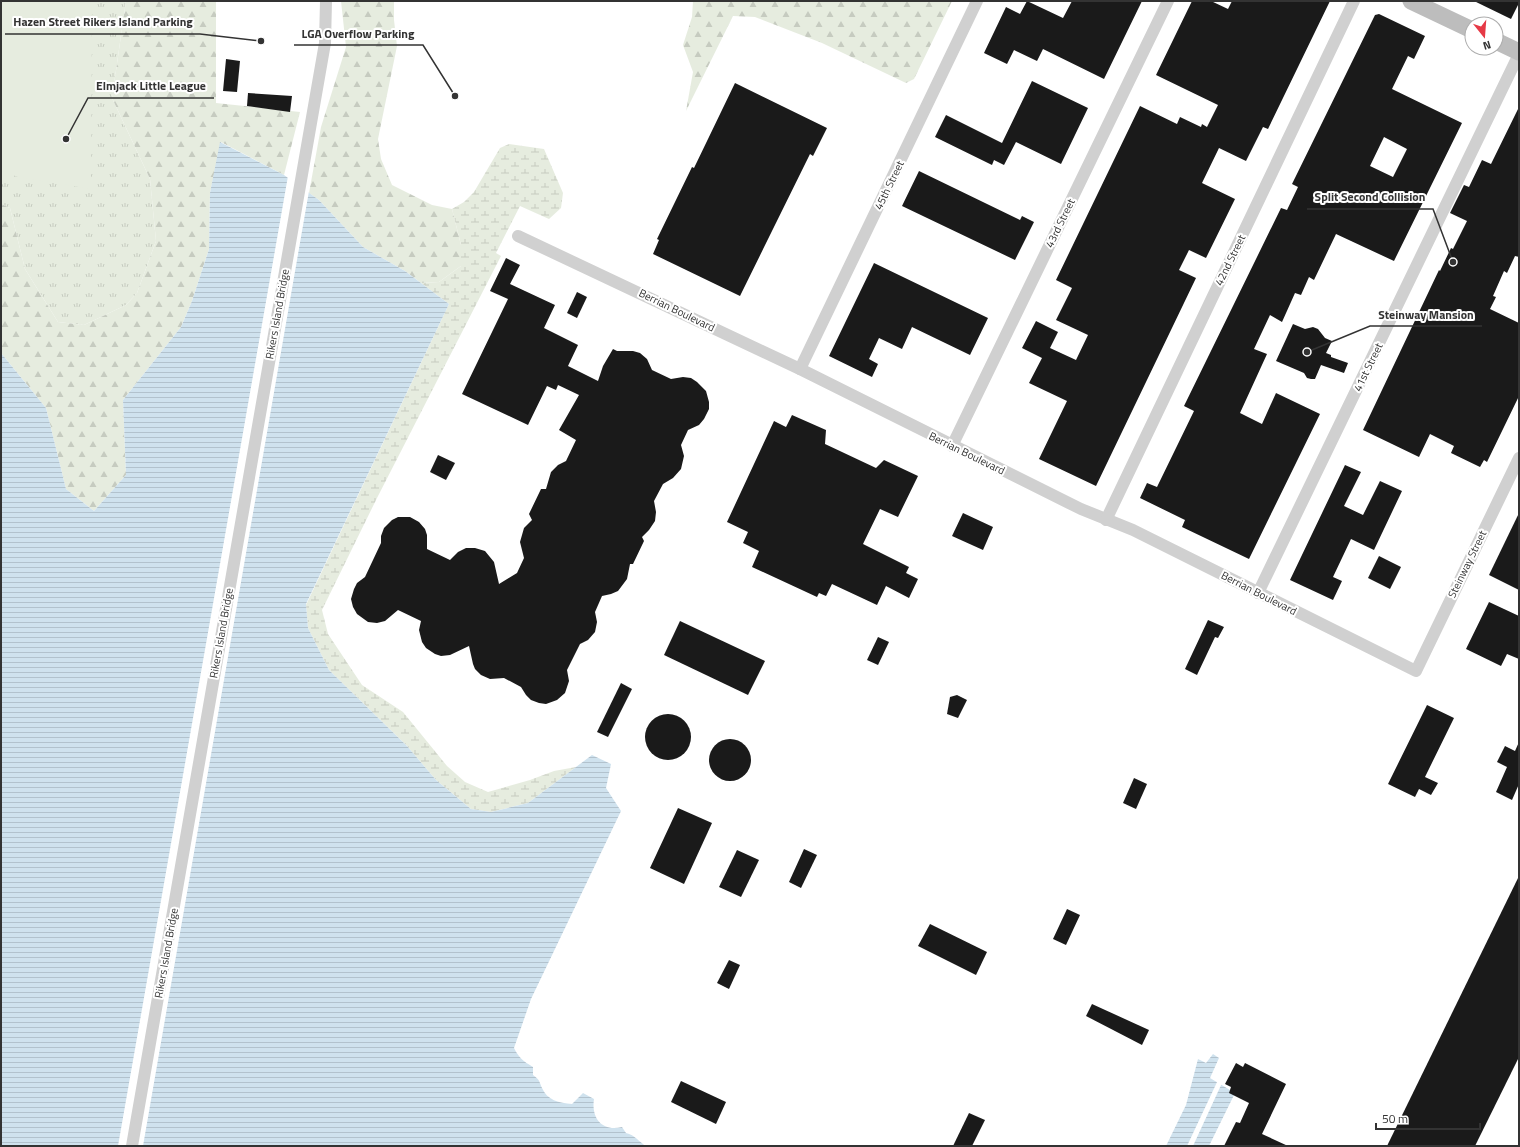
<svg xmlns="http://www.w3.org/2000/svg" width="1520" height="1147" viewBox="0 0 1520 1147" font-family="'Titillium Web',sans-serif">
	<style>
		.grass { fill: url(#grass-tufts) }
		.forest { fill: url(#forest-firs) }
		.wetland { fill: url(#wetland-marsh) }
		.garden { fill: #e6ecdf }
		.water { fill: url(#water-rules) }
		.pier { fill: #fff }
		.building { fill: #1a1a1a; fill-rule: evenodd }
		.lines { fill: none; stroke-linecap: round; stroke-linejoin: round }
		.street { stroke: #d0d0d0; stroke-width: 12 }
		.secondary { stroke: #bdbdbd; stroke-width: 17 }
		.labels { text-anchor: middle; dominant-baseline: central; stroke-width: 4; stroke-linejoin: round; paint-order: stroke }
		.street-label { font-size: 11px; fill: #333; stroke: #fff }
		.leader { fill: none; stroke: #333; stroke-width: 1.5 }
		.callout-dot { fill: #333; stroke: #fff; stroke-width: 1.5 }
		.callout-label { font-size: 12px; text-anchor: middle; font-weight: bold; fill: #333; stroke: #fff; stroke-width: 4; stroke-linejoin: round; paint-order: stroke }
	</style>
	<defs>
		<pattern id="grass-tufts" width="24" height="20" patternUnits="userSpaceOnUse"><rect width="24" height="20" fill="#e6ecdf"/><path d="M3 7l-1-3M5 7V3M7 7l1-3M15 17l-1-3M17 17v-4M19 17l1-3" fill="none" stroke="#c6cbc0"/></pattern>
		<pattern id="forest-firs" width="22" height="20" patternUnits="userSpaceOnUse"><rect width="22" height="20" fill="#e6ecdf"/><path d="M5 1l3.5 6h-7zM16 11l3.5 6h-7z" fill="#c6cbc0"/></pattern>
		<pattern id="wetland-marsh" width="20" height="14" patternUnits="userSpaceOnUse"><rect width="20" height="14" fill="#e6ecdf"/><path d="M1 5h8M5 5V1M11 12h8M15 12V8" fill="none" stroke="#c6cbc0"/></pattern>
		<pattern id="water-rules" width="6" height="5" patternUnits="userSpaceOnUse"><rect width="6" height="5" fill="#cfe2ee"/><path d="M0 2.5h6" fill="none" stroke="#b2c2cd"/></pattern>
	</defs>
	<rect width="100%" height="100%" fill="#fff"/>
	<path class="grass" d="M1 1H126L112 98 150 179 156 241 137 293 126 305 84 325 58 322 25 269 10 208 1 204Z"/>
	<g class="forest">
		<path d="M126 1H216V103L300 112 284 175 221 142 210 193 209 249 192 301 181 327 123 400 126 475 94 511 66 489 46 408 1 353V204L10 208 25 269 58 322 84 325 126 305 137 293 156 241 150 179 112 98Z"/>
		<path d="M341 1H394V20L397 46 378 139 381 159 392 185 432 205 452 209 461 245V266L439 282 421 283 405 271 363 247 319 200 309 193 321 127 346 47Z"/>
		<path d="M693 1H952L914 79 906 83 822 43 755 17 733 16 686 111 693 72 683 45 692 17Z"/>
	</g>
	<path class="wetland" d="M509 144 544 149 563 193 561 208 549 219 520 206 496 253 501 256 377 498 322 610 328 634 362 685 403 712 447 766 465 782 488 792 530 780 554 771 576 767 528 803 491 812 471 809 436 780 407 746 329 670 308 628 306 605 449 304 421 283 439 282 461 266V245L452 209 464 202 474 192 500 148Z"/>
	<path class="garden" d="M1 1H92L91 189 18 177 1 171Z"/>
	<g class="water">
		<path d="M220 142 284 175 319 200 363 247 405 271 449 304 306 604 308 628 329 670 407 746 436 780 471 809 491 812 528 803 592 755 611 764 606 788 621 811 531 999 514 1048C519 1058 523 1061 533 1067V1075C540 1080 539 1081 542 1088 547 1100 559 1103 572 1104L583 1093 594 1099C591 1118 602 1132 622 1127L626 1133C635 1135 639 1142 646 1146H1V353L46 408 66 489 94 511 126 475 123 400 181 327 192 301 209 249 210 193Z"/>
		<path d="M1213 1054 1219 1058 1210 1078 1235 1093 1209 1146H1166L1186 1105 1198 1059 1206 1063Z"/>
	</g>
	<g class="pier">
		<path d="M288 176 309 191 143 1146H118Z"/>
		<path d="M1218 1080 1222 1083 1193 1146H1187Z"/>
	</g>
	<g class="building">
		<path d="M1027 1 1063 18 1072 1H1142L1104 79 1043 49 1037 61 1014 50 1007 64 984 53 1006 7 1020 14Z"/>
		<path d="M1192 1H1211L1228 9 1232 1H1330L1268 129 1263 127 1246 161 1219 148 1202 183 1235 199 1206 258 1189 250 1179 270 1196 278 1096 486 1039 459 1067 401 1029 383 1042 358 1022 348 1036 321 1058 332 1050 348 1076 360 1088 335 1056 320 1072 288 1056 280 1140 106 1177 124 1180 117 1201 127 1202 124 1207 127 1218 105 1156 75Z"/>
		<path d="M1474 1H1519V3L1511 19Z"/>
		<path d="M1379 14 1425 36 1414 59 1408 56 1392 89 1462 123 1394 261 1336 234 1314 280 1309 277 1301 295 1295 293 1282 322 1270 315 1254 349 1267 354 1240 413 1262 424 1276 393 1320 414 1249 559 1182 527 1185 520 1140 498 1147 483 1157 487 1194 411 1184 406 1281 208 1287 210 1298 187 1292 184 1375 15ZM1384 137 1407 149 1393 177 1370 166Z"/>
		<path d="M226 59 240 61 237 92 223 91Z"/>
		<path d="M1032 81 1088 108 1061 164 1016 142 1004 165 994 160 992 165 935 137 946 115 1002 143Z"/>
		<path d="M735 83 827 128 813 156 810 154 740 296 653 254 659 240 657 239 692 167 694 168Z"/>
		<path d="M248 93 292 96 290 112 247 106Z"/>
		<path d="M1519 107V257L1515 256 1507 273 1504 271 1493 296 1496 297 1490 309 1519 323V396L1487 462 1484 460 1480 467 1451 453 1454 446 1430 434 1419 457 1363 430 1439 270 1440 271 1451 248 1453 249 1467 221 1450 213 1464 185 1469 187 1482 160 1491 164Z"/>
		<path d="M919 171 1020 220 1022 216 1034 222 1015 260 902 206Z"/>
		<path d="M506 258 520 265 510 284 555 305 544 328 578 345 568 366 598 381 603 366 613 349 617 351H633L640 353 647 359 652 370 671 379 683 377 691 378 697 382 706 391 709 402V409L704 419 699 425 688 430 681 445 684 456 681 469 673 478 663 484 654 501 656 512 655 521 649 530 642 537 644 541 633 564H630L627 579 618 591 611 594 602 596 595 612 597 622 595 632 588 640 580 644 567 670 569 681 565 693 557 700 546 704 539 703 531 700 526 695 521 687 504 678 490 679 481 675 475 669 473 664 469 646 450 655 441 656 435 654 426 648 422 642 419 630 421 621 398 610 385 621 377 623 368 622 357 614 353 607 351 599 354 589 357 583 365 577 381 543V536L384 528 392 520 398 517H410L419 522 425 529 427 535V549L450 560 458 552 466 548H475L485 551 494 562 499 584 517 573 524 558 520 542 524 528 532 520 529 514 541 489H546L551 472 558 465 566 461 576 440 559 430 579 395 558 385 556 390 547 386 528 425 462 394 508 299 490 291Z"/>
		<path d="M874 263 988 318 970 355 912 327 902 349 879 338 869 359 878 364 872 377 829 356Z"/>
		<path d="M577 292 587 297 577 318 567 313Z"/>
		<path d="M1293 324 1305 329 1313 327 1318 329 1325 338 1332 341 1326 353 1331 355V357L1348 363 1344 373 1321 365 1315 379H1311L1307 378 1304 373 1276 361Z"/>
		<path d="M792 415 826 430 825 444 876 468 884 460 918 476 898 517 880 509 863 544 909 567 906 573 918 579 909 598 886 586 877 605 832 584 826 596 819 593 817 597 752 567 759 551 743 543 748 532 727 522 774 421 786 427Z"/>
		<path d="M438 455 455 463 446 480 430 472Z"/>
		<path d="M1345 465 1361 472 1344 506 1363 515 1380 481 1402 491 1374 550 1351 539 1333 577 1342 581 1333 600 1290 580Z"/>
		<path d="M963 513 993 527 983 550 952 536Z"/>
		<path d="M1519 513V590L1489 575Z"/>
		<path d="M1379 556 1401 567 1390 589 1368 578Z"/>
		<path d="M1489 602 1519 616V659L1507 654 1501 666 1466 649Z"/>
		<path d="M1208 620 1224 627 1218 638 1215 637 1197 675 1185 669Z"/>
		<path d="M680 621 765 661 748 695 664 655Z"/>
		<path d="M878 637 889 642 878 665 867 660Z"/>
		<path d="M621 683 632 689 608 737 597 732Z"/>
		<path d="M957 695 967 700 958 718 947 714 950 697Z"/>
		<path d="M1427 705 1454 718 1425 777 1438 783 1431 795 1419 789 1415 797 1388 784Z"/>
		<circle cx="668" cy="737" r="23"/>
		<circle cx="730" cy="760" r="21"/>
		<path d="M1519 742V784L1512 800 1496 792 1507 767 1497 762 1505 746 1515 751Z"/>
		<path d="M1134 778 1147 784 1136 809 1123 803Z"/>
		<path d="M678 808 712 823 684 884 650 868Z"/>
		<path d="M804 849 817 855 801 888 789 882Z"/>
		<path d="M737 850 759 860 741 897 719 887Z"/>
		<path d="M1519 876V1057L1475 1146H1387Z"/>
		<path d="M1067 909 1080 915 1066 945 1053 939Z"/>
		<path d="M930 924 987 952 976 975 918 946Z"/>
		<path d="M729 960 740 965 729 989 717 983Z"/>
		<path d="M1092 1004 1149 1030 1142 1045 1086 1016Z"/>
		<path d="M1236 1063 1243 1067 1245 1063 1286 1084 1262 1134 1288 1146H1224L1236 1122 1240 1123 1249 1103 1229 1093 1231 1087 1225 1084Z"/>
		<path d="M681 1081 726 1102 716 1124 671 1102Z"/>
		<path d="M969 1113 985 1120 972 1146H953Z"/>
	</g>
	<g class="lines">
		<g class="street">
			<path d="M518 236 800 369 1081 509 1133 530 1416 671 1519 458"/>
			<path d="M800 369 977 1"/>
			<path d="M952 446 1168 1"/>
			<path d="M1106 520 1354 1"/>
			<path d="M1258 593 1519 54"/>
			<path d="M132 1146 325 43 326 1"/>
		</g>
		<g class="secondary">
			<path d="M1411 1 1472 30"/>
			<path d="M1496 41 1519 52"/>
		</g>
	</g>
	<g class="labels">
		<g class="street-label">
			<text transform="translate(889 185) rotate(-64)">45th Street</text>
			<text transform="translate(1060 223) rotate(-64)">43rd Street</text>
			<text transform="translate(1230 260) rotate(-64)">42nd Street</text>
			<text transform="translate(677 310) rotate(26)">Berrian Boulevard</text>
			<text transform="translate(277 314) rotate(-80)">Rikers Island Bridge</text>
			<text transform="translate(1368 367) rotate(-64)">41st Street</text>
			<text transform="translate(967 453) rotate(26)">Berrian Boulevard</text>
			<text transform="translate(1467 564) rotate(-64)">Steinway Street</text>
			<text transform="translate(1259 593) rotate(27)">Berrian Boulevard</text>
			<text transform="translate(221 633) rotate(-80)">Rikers Island Bridge</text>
			<text transform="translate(166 953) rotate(-80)">Rikers Island Bridge</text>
		</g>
	</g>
	<path class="leader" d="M261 41L200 34H5M455 96L423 45H294M66 139L88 98H214M1453 262L1433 209H1307M1307 352L1370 326H1482"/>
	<g class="callout-dot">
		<circle cx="261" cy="41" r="4"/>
		<circle cx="455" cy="96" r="4"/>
		<circle cx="66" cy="139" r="4"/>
		<circle cx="1453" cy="262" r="4"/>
		<circle cx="1307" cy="352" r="4"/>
	</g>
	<g class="callout-label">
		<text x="103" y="26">Hazen Street Rikers Island Parking</text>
		<text x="358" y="38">LGA Overflow Parking</text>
		<text x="151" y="90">Elmjack Little League</text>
		<text x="1370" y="201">Split Second Collision</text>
		<text x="1426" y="319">Steinway Mansion</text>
	</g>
	<rect width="1520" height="1147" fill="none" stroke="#333333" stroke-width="4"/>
	<g transform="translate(1484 36) rotate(163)"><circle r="19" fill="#ffffff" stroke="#adadad"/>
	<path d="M0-3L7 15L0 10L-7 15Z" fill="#e63946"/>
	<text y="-6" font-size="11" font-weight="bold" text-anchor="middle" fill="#333333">N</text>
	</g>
	<path d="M1376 1123v6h104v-6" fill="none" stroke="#333333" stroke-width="2"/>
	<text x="1382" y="1123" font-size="12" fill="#333333" stroke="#ffffff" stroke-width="3" paint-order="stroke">50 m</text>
</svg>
